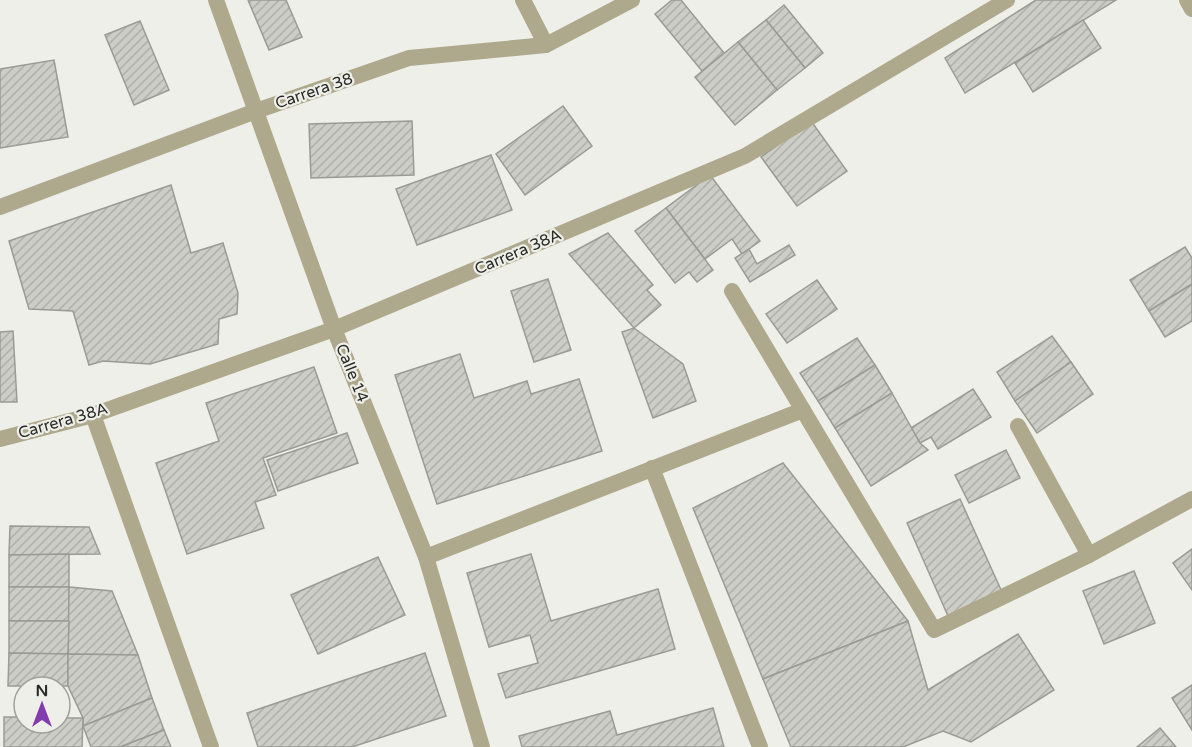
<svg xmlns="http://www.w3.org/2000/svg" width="1192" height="747" viewBox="0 0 1192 747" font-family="'Varela Round',sans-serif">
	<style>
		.building { fill: url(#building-hatch); stroke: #9b9b96; stroke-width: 1.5 }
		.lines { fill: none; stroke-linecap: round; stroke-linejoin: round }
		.minor { stroke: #aea98c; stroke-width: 16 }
		.labels { text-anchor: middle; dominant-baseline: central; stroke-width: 4.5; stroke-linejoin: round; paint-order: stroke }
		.street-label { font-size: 16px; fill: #2a2a28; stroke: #efefe9 }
	</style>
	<defs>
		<pattern id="building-hatch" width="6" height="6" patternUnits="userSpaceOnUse" patternTransform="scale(1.5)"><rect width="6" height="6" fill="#cdcdc7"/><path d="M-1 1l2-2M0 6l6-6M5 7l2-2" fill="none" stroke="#b0b0ab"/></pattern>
	</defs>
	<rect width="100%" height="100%" fill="#efefe9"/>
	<g class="building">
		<path d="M248 0H286L302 37 269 50Z"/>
		<path d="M672 0H681L724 53 702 71 655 14Z"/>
		<path d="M1036 0H1116L965 93 945 58Z"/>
		<path d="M784 5 823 53 805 68 766 20Z"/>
		<path d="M766 20 805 68 777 90 738 42Z"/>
		<path d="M1083 20 1101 48 1033 92 1015 63Z"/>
		<path d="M140 21 169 90 134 105 105 35Z"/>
		<path d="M738 42 777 90 735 125 695 77Z"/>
		<path d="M54 60 68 137 0 148V69Z"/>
		<path d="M563 106 592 146 525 195 496 154Z"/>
		<path d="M412 121 414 175 311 178 309 124Z"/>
		<path d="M811 121 847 171 797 206 761 157Z"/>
		<path d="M491 155 512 210 417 245 396 189Z"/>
		<path d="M710 175 760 241 742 254 732 239 705 259 666 208Z"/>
		<path d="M171 185 191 253 223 243 238 293 237 314 219 319 218 344 150 364 103 361 89 365 73 311 29 309 9 241Z"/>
		<path d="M666 208 713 270 697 282 689 272 675 283 635 231Z"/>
		<path d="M608 233 653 285 647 290 661 305 634 328 569 254Z"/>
		<path d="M789 245 795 255 750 282 735 258 749 249 757 264Z"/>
		<path d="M1185 247 1192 258V284L1149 311 1130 280Z"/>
		<path d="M548 279 571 350 534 362 511 291Z"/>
		<path d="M817 280 837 309 787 343 766 314Z"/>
		<path d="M1192 284V321L1165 337 1149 311Z"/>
		<path d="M634 328 683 364 696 401 653 418 622 332Z"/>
		<path d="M13 331 17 402H0V332Z"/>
		<path d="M1052 336 1071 362 1015 401 997 372Z"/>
		<path d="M857 338 875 365 818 401 800 373Z"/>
		<path d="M460 354 474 398 527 381 531 394 579 379 602 451 437 504 395 375Z"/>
		<path d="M1071 362 1093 394 1037 433 1015 401Z"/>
		<path d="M875 365 892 393 835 428 818 401Z"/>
		<path d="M314 367 337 433 263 458 276 495 255 502 264 528 187 554 156 463 219 441 206 403Z"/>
		<path d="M973 389 991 417 938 449 931 437 920 443 911 428Z"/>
		<path d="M892 393 920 443 928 450 871 486 835 428Z"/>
		<path d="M347 433 358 463 278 491 267 460Z"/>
		<path d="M1006 450 1020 478 969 503 955 475Z"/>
		<path d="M783 463 908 621 763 679 693 508Z"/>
		<path d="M960 499 1002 592 948 616 907 523Z"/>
		<path d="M10 526 89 527 100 554 9 555Z"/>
		<path d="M1192 549V590L1173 563Z"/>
		<path d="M69 554V587H9V555Z"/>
		<path d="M531 554 551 621 658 589 675 649 506 698 498 674 538 663 530 635 489 647 467 573Z"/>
		<path d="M378 557 405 615 318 654 291 595Z"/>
		<path d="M1134 571 1155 623 1104 644 1083 591Z"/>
		<rect x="9" y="587" width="60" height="34"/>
		<path d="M69 587 112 591 138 655 68 654Z"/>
		<path d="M9 621H69L68 654 9 653Z"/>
		<path d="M908 621 928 690 1018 634 1054 690 971 742 943 731 903 747H791L763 679Z"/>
		<path d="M9 653 68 654V686H8Z"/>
		<path d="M425 653 446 716 352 747H258L247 713Z"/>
		<path d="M68 654 138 655 152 698 83 726V718L68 686Z"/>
		<path d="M1192 685V730L1172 698Z"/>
		<path d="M152 698 164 730 120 747H91L83 726Z"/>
		<path d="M713 708 724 747H522L519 736 610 711 617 735Z"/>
		<path d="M4 717H24V723H60V718H83L82 747H4Z"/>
		<path d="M1160 728 1176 747H1137Z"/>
		<path d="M164 730 171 747H120Z"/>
	</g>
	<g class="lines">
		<g class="minor">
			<path d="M216 0 334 329 426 557 482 747"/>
			<path d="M523 0 546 45"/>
			<path d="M1187 0 1192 9"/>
			<path d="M0 207 256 111 409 58 546 45 632 0"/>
			<path d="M732 291 934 630 1089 555 1192 499"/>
			<path d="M93 415 211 747"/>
			<path d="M1018 426 1089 555"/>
			<path d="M0 439 93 415 334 329 745 156 1007 0"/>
			<path d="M652 468 760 747"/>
			<path d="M426 557 803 410"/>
		</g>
	</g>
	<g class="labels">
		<g class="street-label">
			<text transform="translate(314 91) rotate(-19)">Carrera 38</text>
			<text transform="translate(518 252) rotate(-23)">Carrera 38A</text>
			<text transform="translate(352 373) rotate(68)">Calle 14</text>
			<text transform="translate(63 421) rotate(-16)">Carrera 38A</text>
		</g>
	</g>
	<g transform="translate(42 705)"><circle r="28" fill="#efefe9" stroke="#a0a09c" stroke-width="1.5"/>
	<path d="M0-4.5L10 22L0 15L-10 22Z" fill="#833cae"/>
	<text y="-9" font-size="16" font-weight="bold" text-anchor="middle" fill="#2a2a28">N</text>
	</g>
</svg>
